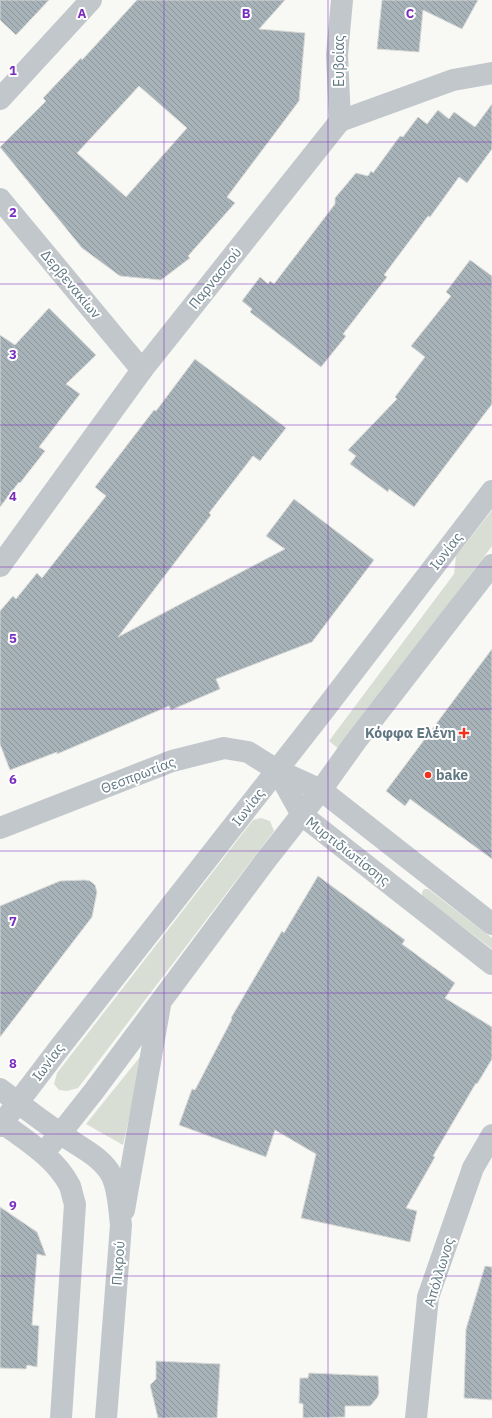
<svg xmlns="http://www.w3.org/2000/svg" width="492" height="1418" viewBox="0 0 492 1418" font-family="'IBM Plex Sans',sans-serif">
	<style>
		.grass { fill: #d9ded4 }
		.building { fill: url(#building-back-hatch); stroke: #dadad7; fill-rule: evenodd }
		.lines { fill: none; stroke-linecap: round; stroke-linejoin: round }
		.minor { stroke: #c1c7ca; stroke-width: 22 }
		.grid { fill: none; stroke: #7b2cbf; stroke-width: 1; stroke-opacity: 0.55 }
		.poi-dot { fill: #f1311c; stroke: #fff; stroke-width: 1.5 }
		.labels { text-anchor: middle; dominant-baseline: central; stroke-width: 4; stroke-linejoin: round; paint-order: stroke }
		.street-label { font-size: 14px; fill: #617883; stroke: #fff }
		.poi-label { font-size: 14px; font-weight: bold; fill: #617883; stroke: #fff; text-anchor: end }
		.grid-label { font-size: 13px; text-anchor: middle; font-weight: bold; fill: #7b2cbf; stroke: #fff; stroke-width: 4; stroke-linejoin: round; paint-order: stroke }
	</style>
	<defs>
		<pattern id="building-back-hatch" width="6" height="6" patternUnits="userSpaceOnUse"><rect width="6" height="6" fill="#a7b3b8"/><path d="M-1 5l2 2M0 0l6 6M5-1l2 2" fill="none" stroke="#8b969b"/></pattern>
	</defs>
	<rect width="100%" height="100%" fill="#f8f8f5"/>
	<g class="grass">
		<path d="M492 510V546L339 749 329 741 454 574 456 556Z"/>
		<path d="M261 818 270 821 274 831 78 1088 67 1091 59 1090 54 1084 57 1073 253 820Z"/>
		<path d="M424 889H428L492 938V949L422 896V892Z"/>
		<path d="M144 1052 123 1145 86 1124Z"/>
	</g>
	<g class="building">
		<path d="M0 0H49L16 35 0 20Z"/>
		<path d="M137 0H285L259 29 305 33 299 101 227 197 235 203 188 256 190 258 161 280 120 276 82 248 0 147 46 101 43 98 81 58 82 60ZM139 86 187 128 126 197 77 153Z"/>
		<path d="M382 0H478L462 29 423 10 419 52 377 49Z"/>
		<path d="M492 104V149L467 183 459 177 430 217 428 216 384 275 387 277 343 334 346 336 321 367 250 312 252 309 242 301 260 277 268 284 270 281 274 284 335 204V198L356 173 368 176 371 171 373 173 400 136 403 137 418 117 427 124 438 110 449 119 454 112 475 127Z"/>
		<path d="M470 260 492 276V404L414 507 389 489 388 492 350 464 356 456 348 450 397 399 395 397 425 357 411 346 451 296 446 292Z"/>
		<path d="M49 308 96 355 66 384 80 394 39 447 45 451 20 483 19 482 0 507V335L15 345Z"/>
		<path d="M195 359 286 428 260 461 253 456 209 513 211 515 118 637 285 549 266 536 294 499 374 560 312 642 216 679 220 689 171 710 169 706 57 754V752L10 770 0 744V611L13 596 16 599 37 573 42 578 106 496 95 487 154 410 156 411Z"/>
		<path d="M492 649V859L410 799 405 806 386 791Z"/>
		<path d="M318 876 405 940 402 944 455 983 445 998 492 1027V1059L477 1084 476 1083 433 1156 435 1157 406 1208 417 1211 410 1242 301 1218 316 1154 275 1130 266 1157 179 1125 192 1089 195 1090 232 1019 231 1018 282 931 284 933Z"/>
		<path d="M85 880 90 881 95 885 97 892 92 917 0 1037V906L60 881Z"/>
		<path d="M0 1207 37 1232 46 1256 37 1254 32 1325 39 1326 37 1367 27 1365 26 1369 0 1368Z"/>
		<path d="M485 1266 492 1267V1400L464 1398 466 1329Z"/>
		<path d="M156 1361 220 1364 217 1418H158L150 1385 156 1379Z"/>
		<path d="M309 1373 378 1376 379 1393 377 1398 370 1406H345V1417L303 1418V1404L299 1403 300 1378H308Z"/>
	</g>
	<g class="lines">
		<g class="minor">
			<path d="M0 99 91 0"/>
			<path d="M340 121 337 55 342 0"/>
			<path d="M0 199 142 370"/>
			<path d="M0 566 142 370 340 121 453 80 492 73"/>
			<path d="M277 770 302 815 492 964"/>
			<path d="M0 828 172 761 224 748 248 752 277 770 321 790 492 924"/>
			<path d="M0 1089C20 1104 39 1119 60 1133 77 1146 102 1156 112 1176 119 1191 119 1209 121 1225L106 1418"/>
			<path d="M0 1121C25 1140 55 1157 70 1186 72 1192 73 1199 75 1204L61 1418"/>
			<path d="M0 1126 60 1047 321 714 492 491"/>
			<path d="M43 1153 60 1134 94 1091 266 860 321 790 356 741 492 565"/>
			<path d="M124 1210 160 1005"/>
			<path d="M416 1418 428 1297 473 1168 492 1135"/>
		</g>
	</g>
	<path class="grid" d="M164 0V1418M328 0V1418M0 142H492M0 284H492M0 425H492M0 567H492M0 709H492M0 851H492M0 993H492M0 1134H492M0 1276H492"/>
	<g class="poi-dot">
		<path d="M462 727h4v4h4v4h-4v4h-4v-4h-4v-4h4z"/>
		<circle cx="428" cy="775" r="4"/>
	</g>
	<g class="labels">
		<g class="street-label">
			<text transform="translate(339 61) rotate(-90)">Ευβοίας</text>
			<text transform="translate(215 278) rotate(-51)">Παρνασσού</text>
			<text transform="translate(71 284) rotate(50)">Δερβενακίων</text>
			<text transform="translate(446 551) rotate(-52)">Ιωνίας</text>
			<text transform="translate(138 775) rotate(-21)">Θεσπρωτίας</text>
			<text transform="translate(248 807) rotate(-52)">Ιωνίας</text>
			<text transform="translate(348 851) rotate(38)">Μυρτιδιωτίσσης</text>
			<text transform="translate(48 1062) rotate(-53)">Ιωνίας</text>
			<text transform="translate(118 1263) rotate(-86)">Πικρού</text>
			<text transform="translate(439 1272) rotate(-73)">Απόλλωνος</text>
		</g>
		<g class="poi-label">
			<text x="456" y="733">Κόφφα Ελένη</text>
			<text x="436" y="775" text-anchor="start">bake</text>
		</g>
	</g>
	<g class="grid-label">
		<text x="82" y="18">A</text>
		<text x="246" y="18">B</text>
		<text x="410" y="18">C</text>
		<text x="13" y="75">1</text>
		<text x="13" y="217">2</text>
		<text x="13" y="359">3</text>
		<text x="13" y="501">4</text>
		<text x="13" y="643">5</text>
		<text x="13" y="784">6</text>
		<text x="13" y="926">7</text>
		<text x="13" y="1068">8</text>
		<text x="13" y="1210">9</text>
	</g>
</svg>
